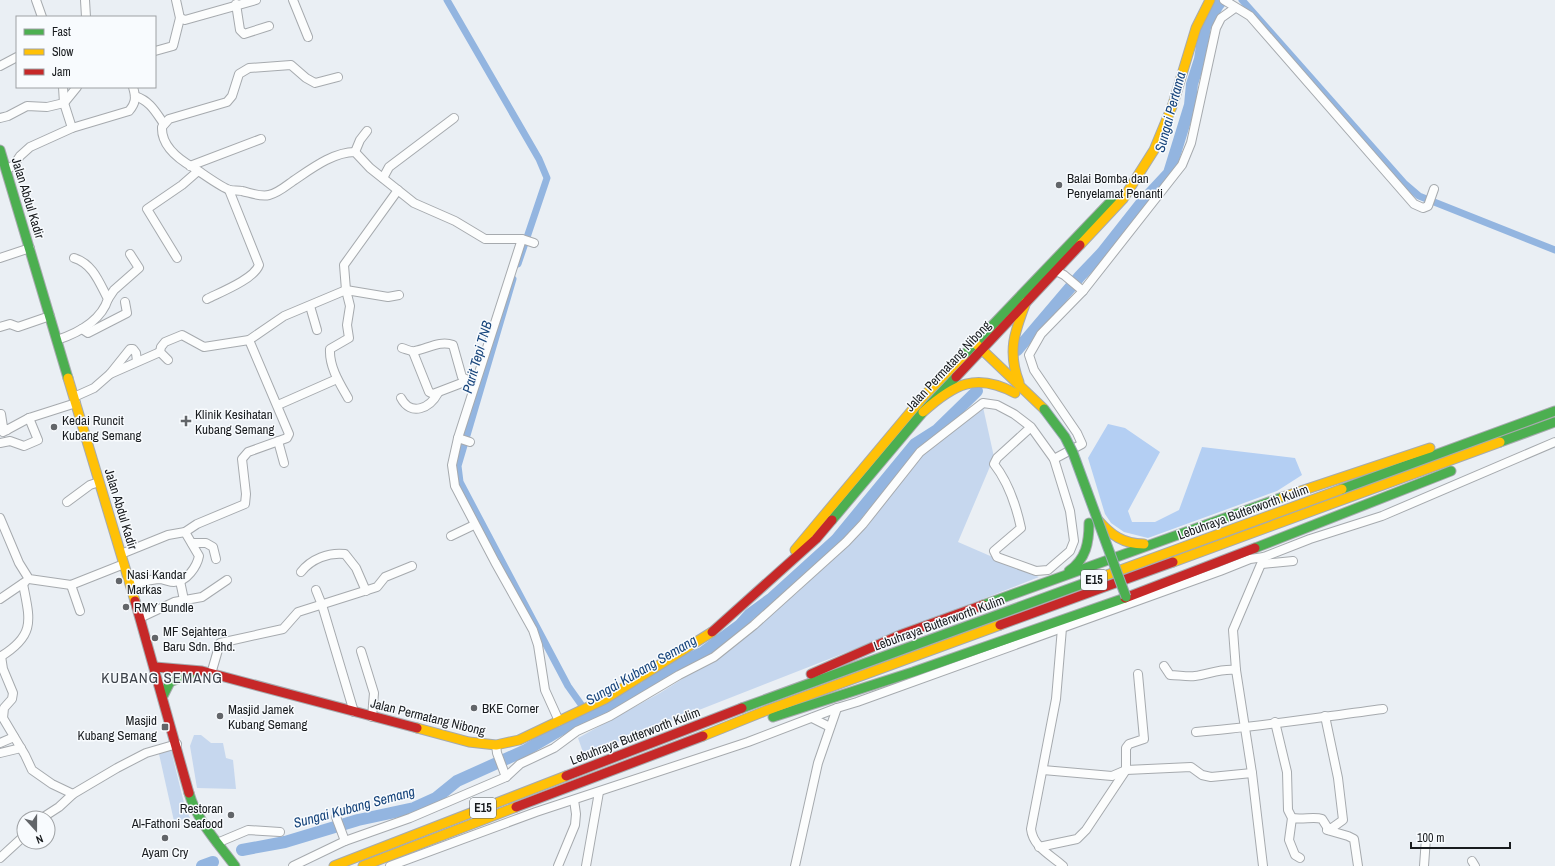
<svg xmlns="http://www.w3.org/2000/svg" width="1555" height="866" viewBox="0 0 1555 866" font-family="'Archivo Narrow',sans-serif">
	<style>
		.green { fill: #c6d7ee }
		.forest { fill: #b4cff3 }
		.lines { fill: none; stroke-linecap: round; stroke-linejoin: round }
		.canal { stroke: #93b5e0; stroke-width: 7 }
		.river { stroke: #93b5e0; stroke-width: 12 }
		.street-casing { stroke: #a6aaae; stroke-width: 10 }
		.fast-casing { stroke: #a6aaae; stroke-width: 11 }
		.slow-casing { stroke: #a6aaae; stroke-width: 11 }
		.jam-casing { stroke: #a6aaae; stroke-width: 11 }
		.street { stroke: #fcfdfd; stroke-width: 8 }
		.fast { stroke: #4caf50; stroke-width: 9 }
		.slow { stroke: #ffc107; stroke-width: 9 }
		.jam { stroke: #c62828; stroke-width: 9 }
		.fast-bridge-casing { stroke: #9aaab3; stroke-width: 11; stroke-linecap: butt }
		.fast-bridge { stroke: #4caf50; stroke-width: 9 }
		.poi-dot { fill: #626569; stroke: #f8fbfe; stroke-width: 1.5 }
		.labels { text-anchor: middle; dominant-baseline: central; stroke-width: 3; stroke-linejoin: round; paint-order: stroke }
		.shield { fill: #f8fbfe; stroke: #5b5e61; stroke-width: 1 }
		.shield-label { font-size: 12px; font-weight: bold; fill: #181b1e }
		.poi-label { font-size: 13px; fill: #181b1e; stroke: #f8fbfe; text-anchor: start }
		.street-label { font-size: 13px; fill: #181b1e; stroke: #f8fbfe }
		.water-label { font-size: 14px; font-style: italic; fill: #15437a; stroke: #f8fbfe }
		.quarter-label { font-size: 15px; letter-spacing: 1px; fill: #3e434a; stroke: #f8fbfe }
	</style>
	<rect width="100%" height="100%" fill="#eaeff4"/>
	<g class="green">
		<path d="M983 407 994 457 958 542 1039 577 584 755 578 738 660 693 725 652 798 592 864 527 922 454Z"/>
		<path d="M194 735H201L211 743H223L226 758 233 760 236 789 197 788 190 746Z"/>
		<path d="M171 750 185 807 190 818 174 821 159 754Z"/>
	</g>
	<path class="forest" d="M1108 424 1125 428 1160 452 1128 511 1132 522H1155L1179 510 1202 447 1295 458 1302 475 1277 491 1148 538 1124 532 1111 523 1105 514 1088 458Z"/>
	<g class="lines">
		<g class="canal">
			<path d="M447 0 539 159 547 178 518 264"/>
			<path d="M1242 0 1405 184 1419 196 1555 250"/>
			<path d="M513 279 458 466 460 482 568 686 590 717"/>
		</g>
		<g class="river">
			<path d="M1017 350 1080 276 1102 253 1143 201 1169 173 1190 105 1192 84 1200 59 1205 27 1218 5 1222 0"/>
			<path d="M242 850 285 842 358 820 414 808 436 798 457 781 526 750 560 730 621 701 644 688 674 666 702 653 740 625 750 614 772 598 836 540 915 444 937 430 977 391"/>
			<path d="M202 866 213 862"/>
		</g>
		<defs>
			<g id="street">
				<path d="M36 0 42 17"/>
				<path d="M85 0 86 17"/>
				<path d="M293 0 308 37"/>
				<path d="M1224 0 1250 16 1414 204 1423 208 1428 206 1434 189"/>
				<path d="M236 4 240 30 244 34 269 26"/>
				<path d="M180 18 185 20 256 0"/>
				<path d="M155 51 173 46 180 18 176 0"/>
				<path d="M0 66 17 57"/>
				<path d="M338 77 315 83 306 78 291 65 249 68 239 74 232 96 227 102 169 119 162 127C161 146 178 159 194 168 202 173 222 188 230 190 234 191 238 190 242 191 251 193 260 197 269 195 278 193 286 186 293 181 311 169 333 152 355 152L370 168 414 203 455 221 485 239H522L534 243"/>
				<path d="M63 87 64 103 72 128"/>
				<path d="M135 96C150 101 155 111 164 124"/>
				<path d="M0 118 8 116 27 106 47 107 64 103 77 87"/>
				<path d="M355 152 360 140 367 131"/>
				<path d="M190 166 261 139"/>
				<path d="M6 170 14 165 20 156 30 147 72 128 129 111C136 103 136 97 133 87"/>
				<path d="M383 178 389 167 454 118"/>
				<path d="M522 239 458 438 452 465 455 486 495 562 533 630 538 645 545 690 559 721"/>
				<path d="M0 258 30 248"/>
				<path d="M177 258 147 209 182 185 198 171"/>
				<path d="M1056 271 1064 275 1083 291"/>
				<path d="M108 299 114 290 139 268 130 254"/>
				<path d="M207 299C221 292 254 279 259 265L229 190"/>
				<path d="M310 306 317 330"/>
				<path d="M0 327 10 324 18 327 50 316"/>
				<path d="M82 329 88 333 127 313 125 302"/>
				<path d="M57 340C78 333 101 321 108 299 99 282 93 264 74 258"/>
				<path d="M402 348C406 349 411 352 415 351 427 349 440 340 453 345L462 377 475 384"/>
				<path d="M413 352 429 392 433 394 467 381"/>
				<path d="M168 360 160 352 161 347 165 342 182 335 204 347 249 340 284 316 346 290 388 297 399 295"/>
				<path d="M110 374 130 349H133L136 353 137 361"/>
				<path d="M74 397 94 388 110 374 160 352"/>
				<path d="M348 398C340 384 329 367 330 349L349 338 347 325 350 306 346 290 344 265 398 190"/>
				<path d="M401 398C411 417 430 408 438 393"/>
				<path d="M278 405 337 379"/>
				<path d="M1 414 3 427 7 430"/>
				<path d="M3 432 29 418 76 403"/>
				<path d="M458 438 470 442"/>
				<path d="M278 441 284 463"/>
				<path d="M0 443 10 441 24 446 38 440 29 418"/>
				<path d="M1054 459 1082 444 1077 433 1034 370 1029 355 1041 334 1083 291 1182 165 1191 143 1216 28 1221 18 1235 8"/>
				<path d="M67 502 90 485 99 482"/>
				<path d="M0 518 19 563 29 579 71 585 124 564"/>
				<path d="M451 536 474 525"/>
				<path d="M192 543H206L213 547 216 559"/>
				<path d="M121 554 168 535 185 532 197 524 245 504 246 494 242 459 248 452 287 438 289 434 249 340"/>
				<path d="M1262 564 1293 561"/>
				<path d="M301 572C311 559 329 552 345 554L356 568 366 591"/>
				<path d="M180 581 184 600"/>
				<path d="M71 585 80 611"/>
				<path d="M130 585C139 582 149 580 158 579 164 579 169 582 174 582 187 582 197 566 199 556L185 532"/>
				<path d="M316 590 322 605 354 712"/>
				<path d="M0 599 25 582"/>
				<path d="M140 618 174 602 202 597 227 580"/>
				<path d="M1062 628 1056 699 1031 829C1033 847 1051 855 1063 866"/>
				<path d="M361 651 374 693 372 717"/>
				<path d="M1 656 3 669 13 693 12 699 4 708 3 718 25 755 32 770 52 784 73 794"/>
				<path d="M0 657C36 635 30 620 23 584"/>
				<path d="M1164 666 1170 675C1178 675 1187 677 1195 676 1209 674 1222 668 1236 670"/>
				<path d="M211 674 220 643 283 629 298 612 377 587 385 577 412 566"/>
				<path d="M812 718 830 727"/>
				<path d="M1275 722 1287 772 1288 810 1292 818 1289 840 1295 855 1300 858"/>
				<path d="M1196 732C1259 727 1321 717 1383 709"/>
				<path d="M0 743 14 737"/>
				<path d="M496 745 497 753 506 777"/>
				<path d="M0 753 21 748"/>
				<path d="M1043 770 1112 776 1126 770 1191 767 1202 775 1211 777 1252 773"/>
				<path d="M336 817 345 841"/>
				<path d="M42 818 59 807 73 794 117 768 146 753 177 744"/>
				<path d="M1292 818C1303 820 1314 816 1322 819L1329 830 1343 820 1338 778 1325 716"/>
				<path d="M1327 830 1348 836 1354 839 1358 866"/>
				<path d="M217 843 248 830 280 832"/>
				<path d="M1039 847 1077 839 1086 830 1126 770V748L1129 744 1144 739 1138 674"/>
				<path d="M0 858 24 836"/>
				<path d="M1472 861 1475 866"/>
				<path d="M293 866 345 841 410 818 506 777 520 764 554 748 577 731 610 716 679 675 714 657 754 625 846 542 863 524 920 452 983 403 997 405 1014 414 1031 427 1054 459 1070 511 1074 541 1070 551 1048 570 1036 571 997 557 994 551 1021 528C1016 505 1009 483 994 464L997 458 1031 427"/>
				<path d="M390 866 536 812 748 742 837 708 857 702 1220 571 1250 559 1264 557 1310 539 1382 516 1555 442"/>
				<path d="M558 866 575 825 576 814 574 800"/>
				<path d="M586 866 599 792"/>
				<path d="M795 866 818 763 837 708"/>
				<path d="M1263 866 1252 773 1236 670 1233 630 1264 557"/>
				<path d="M1424 866 1426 838"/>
			</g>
			<g id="fast">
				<path d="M0 150 68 378"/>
				<path d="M963 356 1114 198"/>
				<path d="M1500 442 1555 422"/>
				<path d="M1342 489 1555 411"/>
				<path d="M832 520 923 412 956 377"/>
				<path d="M1255 548 1451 471"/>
				<path d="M1069 571C1086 559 1089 543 1089 523"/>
				<path d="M983 605 1283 497"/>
				<path d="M163 696 170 682 193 673"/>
				<path d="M742 708 1096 579"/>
				<path d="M773 717 913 672 1125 598"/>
				<path d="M189 793C197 821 218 843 235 866"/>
			</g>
			<g id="slow">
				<path d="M1080 245 1123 199 1154 150 1173 104 1196 28 1210 0"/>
				<path d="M975 343 1044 409"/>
				<path d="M68 378 135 601"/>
				<path d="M1019 382C1007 351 1015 331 1026 302"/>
				<path d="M923 412C954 384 976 372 1015 393"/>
				<path d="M1283 497 1430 448"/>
				<path d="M1098 520C1111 535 1123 544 1144 544"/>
				<path d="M795 550 923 397 963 356"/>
				<path d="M1173 562 1500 442"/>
				<path d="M1096 579 1342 489"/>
				<path d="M417 728 469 742 496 745 519 740 605 699 712 632"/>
				<path d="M703 736 765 711 1000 625"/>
				<path d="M334 866 566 776"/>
				<path d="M363 866 516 807"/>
			</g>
			<g id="jam">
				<path d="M956 377 1080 245"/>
				<path d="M1125 598 1255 548"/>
				<path d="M135 601 189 793"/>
				<path d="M1000 625 1173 562"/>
				<path d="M712 632 816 539 832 520"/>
				<path d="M155 667 202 671 417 728"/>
				<path d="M811 674 900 635 983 605"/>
				<path d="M566 776 742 708"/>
				<path d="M516 807 703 736"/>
			</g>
		</defs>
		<use href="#street" class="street-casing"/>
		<use href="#fast" class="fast-casing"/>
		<use href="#slow" class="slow-casing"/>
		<use href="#jam" class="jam-casing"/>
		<use href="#street" class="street"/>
		<use href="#fast" class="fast"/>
		<use href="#slow" class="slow"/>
		<use href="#jam" class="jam"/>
		<defs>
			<path id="fast-bridge" d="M1044 409 1065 437 1073 453 1126 597"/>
		</defs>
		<use href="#fast-bridge" class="fast-bridge-casing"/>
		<use href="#fast-bridge" class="fast-bridge"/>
	</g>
	<g class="poi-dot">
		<circle cx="1059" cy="185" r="4"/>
		<path d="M184 415h4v4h4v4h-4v4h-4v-4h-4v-4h4z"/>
		<circle cx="54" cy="427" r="4"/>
		<circle cx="119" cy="581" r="4"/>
		<circle cx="126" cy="607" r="4"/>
		<circle cx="155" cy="638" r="4"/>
		<circle cx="474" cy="708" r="4"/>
		<circle cx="220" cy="716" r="4"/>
		<rect x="161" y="723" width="8" height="8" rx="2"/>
		<circle cx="231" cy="815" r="4"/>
		<circle cx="165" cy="838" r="4"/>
	</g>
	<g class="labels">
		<g class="shield">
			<rect x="1081" y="570" width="26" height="20" rx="3"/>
			<rect x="470" y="798" width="26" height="20" rx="3"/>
		</g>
		<g class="shield-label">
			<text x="1094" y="580">E15</text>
			<text x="483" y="808">E15</text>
		</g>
		<g class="poi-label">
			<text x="1067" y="178">Balai Bomba dan<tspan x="1067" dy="15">Penyelamat Penanti</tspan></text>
			<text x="195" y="414">Klinik Kesihatan<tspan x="195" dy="15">Kubang Semang</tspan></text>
			<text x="62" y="420">Kedai Runcit<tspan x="62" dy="15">Kubang Semang</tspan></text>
			<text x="127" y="574">Nasi Kandar<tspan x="127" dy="15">Markas</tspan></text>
			<text x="134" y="607">RMY Bundle</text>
			<text x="163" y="631">MF Sejahtera<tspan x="163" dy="15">Baru Sdn. Bhd.</tspan></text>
			<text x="482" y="708">BKE Corner</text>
			<text x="228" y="709">Masjid Jamek<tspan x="228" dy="15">Kubang Semang</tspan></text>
			<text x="157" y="720" text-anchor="end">Masjid<tspan x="157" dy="15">Kubang Semang</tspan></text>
			<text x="223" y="808" text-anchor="end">Restoran<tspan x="223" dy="15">Al-Fathoni Seafood</tspan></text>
			<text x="165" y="852" text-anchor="middle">Ayam Cry</text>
		</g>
		<g class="street-label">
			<text transform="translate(28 198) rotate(73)">Jalan Abdul Kadir</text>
			<text transform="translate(948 366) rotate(-47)">Jalan Permatang Nibong</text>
			<text transform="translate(121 509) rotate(73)">Jalan Abdul Kadir</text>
			<text transform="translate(1243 512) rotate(-20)">Lebuhraya Butterworth Kulim</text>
			<text transform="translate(939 623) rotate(-20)">Lebuhraya Butterworth Kulim</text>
			<text transform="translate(428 717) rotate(14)">Jalan Permatang Nibong</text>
			<text transform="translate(635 736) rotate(-21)">Lebuhraya Butterworth Kulim</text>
		</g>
		<g class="water-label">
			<text transform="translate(1170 112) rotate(-75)">Sungai Pertama</text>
			<text transform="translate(477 357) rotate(-74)">Parit Tepi TNB</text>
			<text transform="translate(641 670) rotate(-30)">Sungai Kubang Semang</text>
			<text transform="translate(354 807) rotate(-15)">Sungai Kubang Semang</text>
		</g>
		<g class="quarter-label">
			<text x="162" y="677">KUBANG SEMANG</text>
		</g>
	</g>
	<rect x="16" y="16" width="140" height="72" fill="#f8fbfe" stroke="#9ea1a4"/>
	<rect x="24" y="29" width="20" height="6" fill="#4caf50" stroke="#9ea1a4"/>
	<text x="52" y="36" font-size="12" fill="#181b1e">Fast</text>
	<rect x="24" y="49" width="20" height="6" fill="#ffc107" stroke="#9ea1a4"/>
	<text x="52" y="56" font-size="12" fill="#181b1e">Slow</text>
	<rect x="24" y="69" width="20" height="6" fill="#c62828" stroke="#9ea1a4"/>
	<text x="52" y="76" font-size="12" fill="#181b1e">Jam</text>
	<g transform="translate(36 830) rotate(159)"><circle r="19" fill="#f8fbfe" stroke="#9ea1a4"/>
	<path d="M0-3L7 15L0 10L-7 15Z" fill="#626569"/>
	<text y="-6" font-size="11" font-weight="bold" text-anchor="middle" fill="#181b1e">N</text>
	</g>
	<path d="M1411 842v6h99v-6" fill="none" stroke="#181b1e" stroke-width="2"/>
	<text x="1417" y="842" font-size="12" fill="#181b1e" stroke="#f8fbfe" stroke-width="3" paint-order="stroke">100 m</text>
</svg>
